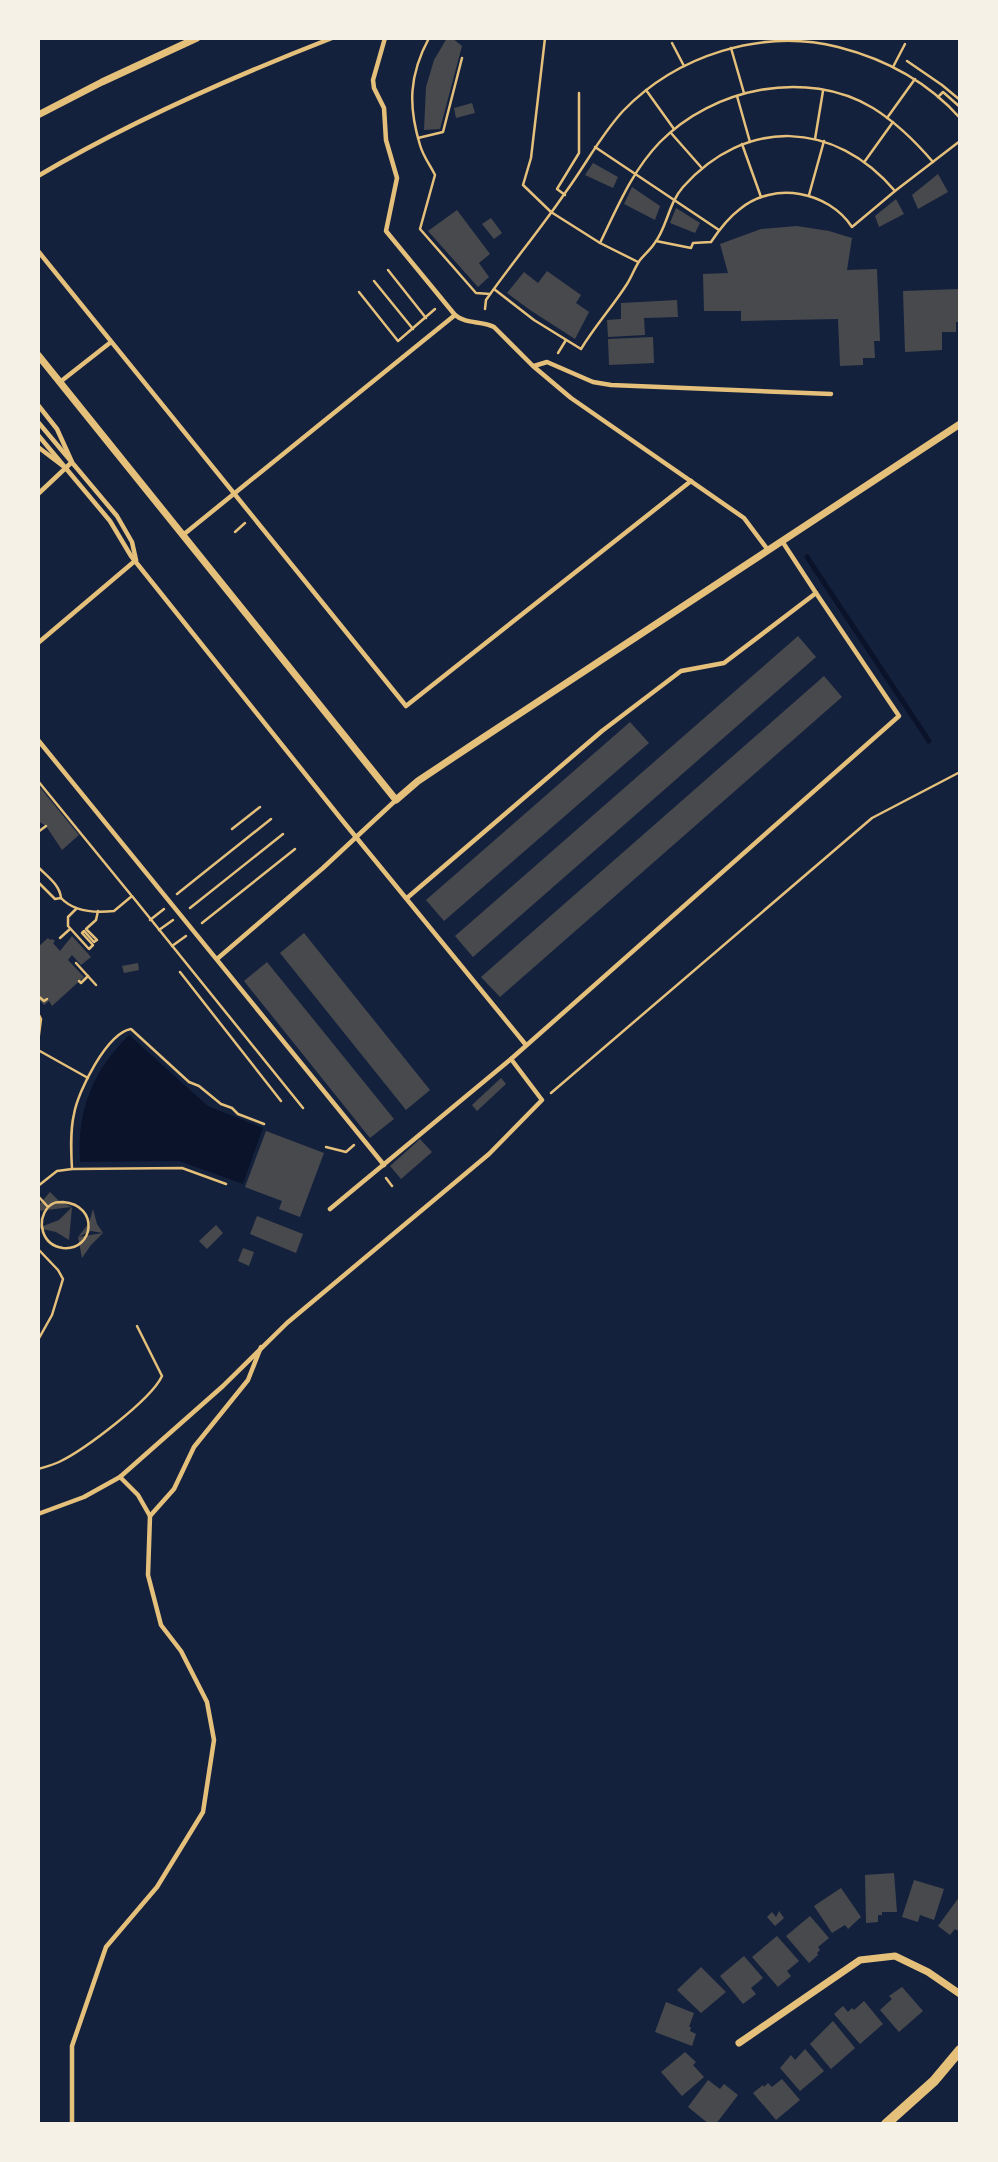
<svg xmlns="http://www.w3.org/2000/svg" width="998" height="2162" viewBox="0 0 998 2162" font-family="Overpass,sans-serif">
	<style>
		.water { fill: #0b132b }
		.lines { fill: none; stroke-linecap: round; stroke-linejoin: round }
		.stream { stroke: #0b132b; stroke-width: 5 }
		.building { fill: #48494c }
		.path { stroke: #e5c07b; stroke-width: 2.5 }
		.service { stroke: #e5c07b; stroke-width: 4.5 }
		.minor { stroke: #e5c07b; stroke-width: 7 }
		.tertiary { stroke: #e5c07b; stroke-width: 10 }
	</style>
	<rect width="100%" height="100%" fill="#14213d"/>
	<path class="water" d="M129 1035 208 1106 263 1128 243 1184 179 1161 80 1162C77 1110 92 1072 129 1035Z"/>
	<g class="lines">
		<path class="stream" d="M807 557 929 741"/>
	</g>
	<g class="building">
		<path d="M447 38H452L462 46 440 129 424 130 426 87 434 60Z"/>
		<path d="M472 103 475 113 456 118 454 108Z"/>
		<path d="M593 163 618 177 613 188 585 175Z"/>
		<path d="M938 174 948 192 918 209 912 195Z"/>
		<path d="M632 187 660 206 655 220 624 204Z"/>
		<path d="M896 199 904 214 879 227 875 216Z"/>
		<path d="M676 208 700 223 695 233 670 223Z"/>
		<path d="M457 210 490 254 479 263 489 277 478 287 428 231Z"/>
		<path d="M491 218 502 233 494 239 482 224Z"/>
		<path d="M797 226 829 231 852 238 847 270 877 269 880 341H874L875 358H863V365L840 366 838 319 741 321V311H704L703 274 728 273 720 244 761 229Z"/>
		<path d="M547 271 581 295 576 303 589 312 575 339 530 310 507 293 524 272 538 283Z"/>
		<path d="M959 289 960 322H956V332H942V350L905 352 903 291Z"/>
		<path d="M677 300 678 317 644 318 645 335 608 337 607 320 621 319V303Z"/>
		<path d="M653 337 654 363 609 365 608 339Z"/>
		<path d="M798 636 816 657 473 957 455 936Z"/>
		<path d="M824 676 842 697 500 997 481 977Z"/>
		<path d="M630 722 649 743 444 921 426 900Z"/>
		<path d="M38 785 79 835 62 850 46 826 38 821Z"/>
		<path d="M304 933 430 1090 406 1110 280 953Z"/>
		<path d="M72 936 91 957 81 965 72 955 68 960 84 977 52 1006 49 1001 44 1005 38 998V947L48 938 50 940 52 939 55 941 53 943 60 951Z"/>
		<path d="M267 962 394 1119 370 1138 244 981Z"/>
		<path d="M138 963 139 970 124 973 122 966Z"/>
		<path d="M501 1078 506 1084 477 1111 472 1105Z"/>
		<path d="M266 1131 324 1153 300 1217 279 1209 282 1201 245 1187Z"/>
		<path d="M420 1139 432 1152 401 1179 390 1166Z"/>
		<path d="M50 1192 58 1200 72 1207 38 1211V1206Z"/>
		<path d="M72 1207 69 1240 56 1232 38 1228 59 1220Z"/>
		<path d="M93 1209 97 1224 103 1233 91 1231 78 1237 89 1223Z"/>
		<path d="M257 1216 303 1234 296 1253 250 1234Z"/>
		<path d="M216 1225 223 1233 207 1249 199 1241Z"/>
		<path d="M103 1233 91 1245 82 1258 78 1237Z"/>
		<path d="M243 1248 254 1252 249 1266 238 1261Z"/>
		<path d="M894 1873 897 1912H882V1915H878V1922L866 1923 865 1875Z"/>
		<path d="M914 1880 944 1889 934 1920 920 1915 918 1922 902 1917Z"/>
		<path d="M841 1888 861 1917 848 1929 845 1925 832 1933 814 1906Z"/>
		<path d="M960 1896V1932L955 1929 950 1935 938 1926Z"/>
		<path d="M779 1911 784 1918 775 1926 767 1917 772 1912 776 1917Z"/>
		<path d="M810 1916 829 1938 818 1947 820 1950 817 1953 818 1955 809 1963 786 1936Z"/>
		<path d="M777 1936 799 1961 787 1971 791 1976 778 1987 752 1957Z"/>
		<path d="M744 1956 763 1978 751 1988 756 1994 743 2004 720 1976Z"/>
		<path d="M701 1967 726 1992 701 2013 677 1990Z"/>
		<path d="M902 1987 923 2011 899 2032 880 2010 892 1999 889 1996Z"/>
		<path d="M864 2001 883 2024 860 2044 834 2014 843 2006 848 2012 852 2008 854 2010Z"/>
		<path d="M666 2002 694 2013 689 2027H691L690 2031 696 2034 692 2046 655 2032Z"/>
		<path d="M833 2021 855 2048 831 2069 810 2044Z"/>
		<path d="M805 2049 824 2071 800 2091 780 2068 791 2055 795 2060Z"/>
		<path d="M685 2052 696 2062 693 2065 704 2077 682 2096 661 2072Z"/>
		<path d="M782 2079 800 2100 776 2120 753 2093 763 2085 764 2087 768 2083 772 2087Z"/>
		<path d="M708 2080 720 2089 724 2084 738 2095 716 2124H709L688 2107Z"/>
	</g>
	<g class="lines">
		<g class="path">
			<path d="M429 38C409 75 408 106 420 145 423 156 430 165 435 175L420 229 476 293 490 294"/>
			<path d="M545 38 531 158 523 185 551 212 600 243 638 262"/>
			<path d="M672 43 684 66"/>
			<path d="M731 48 744 93"/>
			<path d="M907 61 942 85 960 100"/>
			<path d="M893 67 905 44"/>
			<path d="M646 90 674 129"/>
			<path d="M737 96 750 142"/>
			<path d="M938 97 943 92 960 107"/>
			<path d="M887 118 915 79"/>
			<path d="M671 133 701 167"/>
			<path d="M418 138 443 132 462 58"/>
			<path d="M815 139 823 91"/>
			<path d="M742 144 761 197"/>
			<path d="M595 147 719 230"/>
			<path d="M865 161 893 122"/>
			<path d="M565 195 557 189 579 153V93"/>
			<path d="M809 195 824 141"/>
			<path d="M656 241 691 248 693 243 711 242C719 230 728 218 740 209 774 181 828 191 852 227L895 191"/>
			<path d="M600 243C617 208 632 171 660 142 713 88 806 68 873 108 897 123 915 141 933 162"/>
			<path d="M388 270 426 318"/>
			<path d="M374 281 413 329"/>
			<path d="M494 289 534 320 581 349C595 326 613 306 627 284 632 276 635 267 640 260 644 255 650 250 654 244 667 228 668 204 683 187 745 117 835 120 895 191L960 141"/>
			<path d="M359 292 398 341 435 309"/>
			<path d="M485 309 486 300C511 264 540 230 565 193 585 166 600 136 623 111 677 55 762 28 838 47 885 59 927 81 960 118"/>
			<path d="M558 353 566 340"/>
			<path d="M235 532 245 523"/>
			<path d="M38 781 131 895"/>
			<path d="M232 829 260 807"/>
			<path d="M38 832 46 826"/>
			<path d="M38 867C47 876 60 885 61 898"/>
			<path d="M38 882 55 899 61 898C74 912 96 913 114 911L132 896 303 1108"/>
			<path d="M177 894 271 819"/>
			<path d="M190 908 283 834"/>
			<path d="M76 909 68 917V926L89 949 93 945 82 933 84 931 94 942 97 940 86 929 96 920 98 911"/>
			<path d="M150 920 164 909"/>
			<path d="M202 923 295 849"/>
			<path d="M159 930 173 920"/>
			<path d="M60 938 70 929"/>
			<path d="M172 946 186 936"/>
			<path d="M76 963 96 985"/>
			<path d="M180 972 281 1101"/>
			<path d="M79 981 81 983 88 976"/>
			<path d="M38 996 44 1001 47 999"/>
			<path d="M38 1013 41 1019 38 1042"/>
			<path d="M38 1050 88 1078"/>
			<path d="M551 1093 872 818 960 772"/>
			<path d="M326 1147 346 1152 354 1145"/>
			<path d="M386 1178 392 1186"/>
			<path d="M226 1184 182 1168 72 1169C71 1151 70 1131 74 1114 78 1091 107 1033 131 1029L189 1082 199 1086 221 1104 232 1108 238 1114 264 1124"/>
			<path d="M38 1186 57 1171 72 1169"/>
			<path d="M38 1196 48 1207C36 1222 42 1245 63 1248 94 1251 100 1205 63 1202 56 1202 54 1202 48 1207"/>
			<path d="M38 1249 58 1270 63 1279 52 1315 38 1340"/>
			<path d="M38 1469C45 1467 53 1465 59 1462 84 1450 151 1400 162 1376L137 1326"/>
		</g>
		<g class="service">
			<path d="M38 176C131 121 232 77 332 38"/>
			<path d="M38 251 406 706 691 481"/>
			<path d="M455 315C467 325 481 320 494 327L533 366 571 398 744 518 768 550"/>
			<path d="M534 366 547 362 593 382 611 385 831 394"/>
			<path d="M60 382 111 342"/>
			<path d="M38 405 57 429 72 462 38 494"/>
			<path d="M38 422 117 516 132 542 136 560"/>
			<path d="M38 435 110 521 131 556 342 820 526 1045"/>
			<path d="M38 447 63 466"/>
			<path d="M183 535 455 315 386 231 397 178 386 140 384 108 374 88 373 80 385 38"/>
			<path d="M782 541 816 593"/>
			<path d="M38 643 136 560"/>
			<path d="M38 740 384 1165"/>
			<path d="M217 959 323 868 396 800"/>
			<path d="M330 1209 511 1059 899 716 816 593 724 663 681 671 602 731 407 898"/>
			<path d="M120 1477 138 1495 150 1516"/>
			<path d="M38 1514 84 1497 120 1477 223 1386 287 1323 489 1154 542 1100 511 1059"/>
			<path d="M72 2124V2046L106 1947 157 1887 203 1812 214 1740 207 1702 181 1651 161 1625 148 1575 150 1516 174 1489 194 1447 248 1380 261 1347"/>
		</g>
		<g class="minor">
			<path d="M38 115 102 82 197 38"/>
			<path d="M38 355 396 800 418 781 469 747 960 424"/>
			<path d="M739 2043 860 1960 895 1956 928 1972 960 1994"/>
		</g>
		<path class="tertiary" d="M886 2124 934 2081 960 2050"/>
	</g>
	<rect width="998" height="2162" fill="none" stroke="#f6f1e7" stroke-width="80"/>
</svg>
